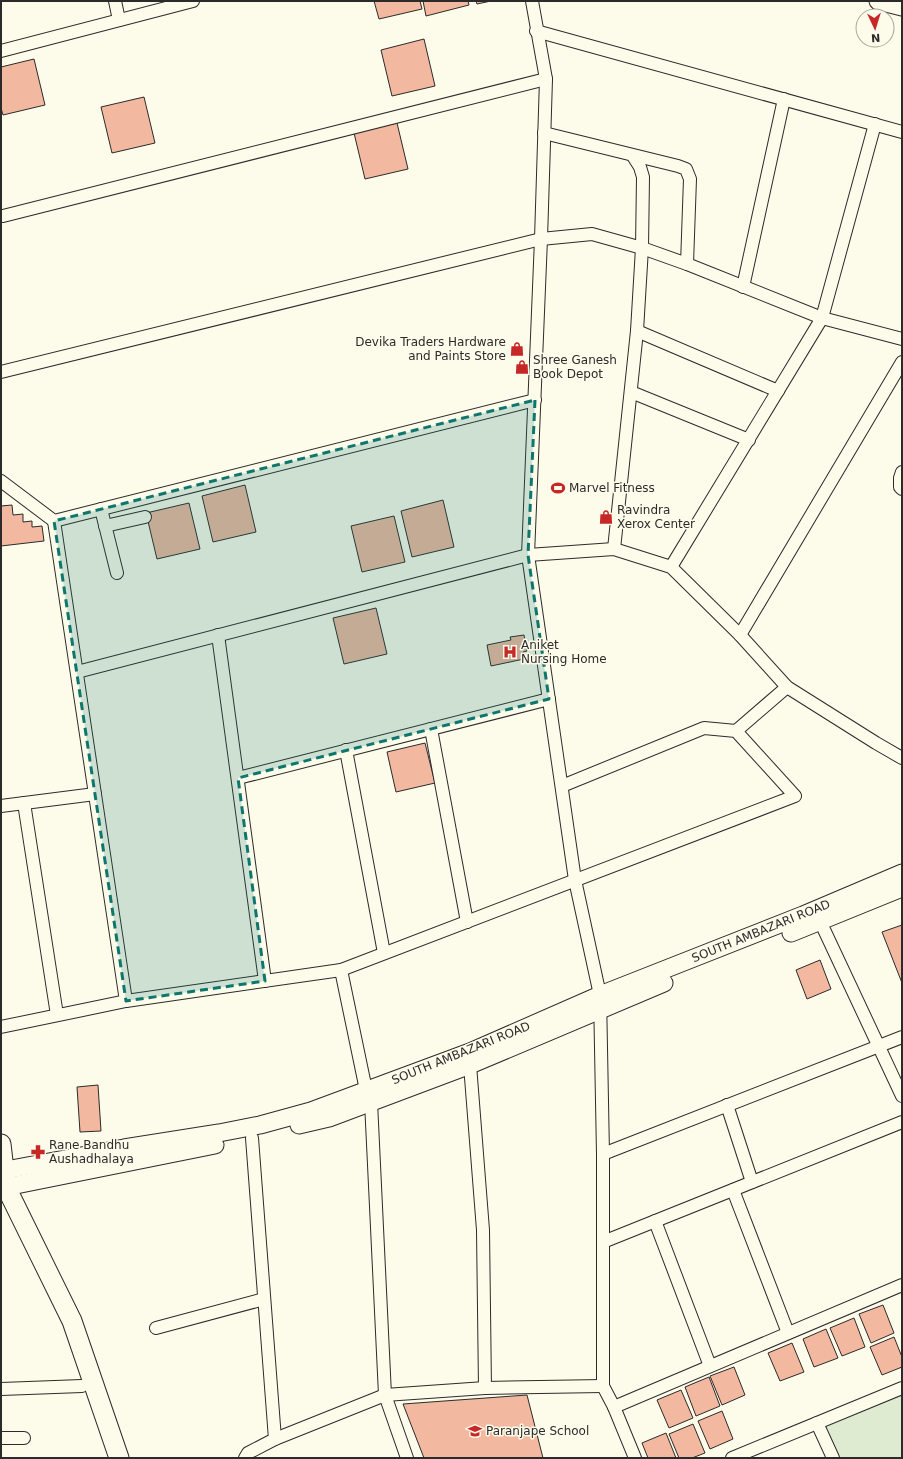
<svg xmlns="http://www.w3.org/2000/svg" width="903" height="1459" viewBox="0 0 903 1459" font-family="'DejaVu Sans',sans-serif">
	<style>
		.green { fill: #deebd1; stroke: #74746e }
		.building { fill: #f2b8a0; stroke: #2b2b2b }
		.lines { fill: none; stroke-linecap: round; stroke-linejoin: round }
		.street-casing { stroke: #2b2b2b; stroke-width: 14 }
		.secondary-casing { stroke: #2b2b2b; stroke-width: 19 }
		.primary-casing { stroke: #2b2b2b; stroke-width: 21 }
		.street { stroke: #fdfbea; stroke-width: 12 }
		.secondary { stroke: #fdfbea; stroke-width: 17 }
		.primary { stroke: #fdfbea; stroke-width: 19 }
		.marked { fill: #0f766e; fill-opacity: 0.2; stroke: #0f766e; stroke-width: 3; stroke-dasharray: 8 5; stroke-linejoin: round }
		.labels { text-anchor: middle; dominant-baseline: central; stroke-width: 3; stroke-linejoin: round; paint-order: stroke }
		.poi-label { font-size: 12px; fill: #2b2b2b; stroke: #fdfbea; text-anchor: start }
		.street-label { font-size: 12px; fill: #2b2b2b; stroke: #fdfbea }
	</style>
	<rect width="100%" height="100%" fill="#fdfbea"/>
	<path class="green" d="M902 1394V1458H838L823 1426Z"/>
	<g class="building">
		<path d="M374 1H420L422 9 379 19Z"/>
		<path d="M423 1H468L469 5 426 16Z"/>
		<path d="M476 1H491L477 4Z"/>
		<path d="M424 39 435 86 392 96 381 50Z"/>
		<path d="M34 59 45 105 3 115 1 108V67Z"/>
		<path d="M144 97 155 143 112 153 101 107Z"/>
		<path d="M397 123 408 169 365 179 354 133Z"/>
		<path d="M245 485 256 532 213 542 202 496Z"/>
		<path d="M443 500 454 547 412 557 401 511Z"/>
		<path d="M189 503 200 549 157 559 146 513Z"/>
		<path d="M12 505 13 515 23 514V522L32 521V527L42 526 44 541 1 546V506Z"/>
		<path d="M394 516 405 562 362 572 351 526Z"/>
		<path d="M376 608 387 654 344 664 333 618Z"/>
		<path d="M524 635 527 651 523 652 524 659 491 666 487 645 511 640 510 637Z"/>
		<path d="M425 743 435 783 396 792 387 752Z"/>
		<path d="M902 925V983L882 932Z"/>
		<path d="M820 960 831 989 807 999 796 970Z"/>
		<path d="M98 1085 101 1131 80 1132 77 1087Z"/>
		<path d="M883 1305 894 1333 871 1343 859 1314Z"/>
		<path d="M854 1318 865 1347 842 1356 830 1328Z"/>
		<path d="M826 1329 838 1358 814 1367 803 1339Z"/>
		<path d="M894 1337 902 1357V1367L882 1375 870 1347Z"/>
		<path d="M792 1343 804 1372 780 1381 768 1353Z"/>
		<path d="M734 1367 745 1395 722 1405 710 1376Z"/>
		<path d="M709 1377 720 1406 696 1416 685 1387Z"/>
		<path d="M681 1390 693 1418 669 1428 657 1400Z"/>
		<path d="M527 1395 543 1458H424L403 1404Z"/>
		<path d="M722 1411 733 1439 710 1449 698 1421Z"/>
		<path d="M693 1424 705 1453 692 1458H679L669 1434Z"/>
		<path d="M666 1433 676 1458H648L642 1443Z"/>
	</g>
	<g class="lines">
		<defs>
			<g id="street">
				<path d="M115 1 119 20"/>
				<path d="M532 1 546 79 541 239 528 555 575 880 600 995 603 1154V1386L614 1407 635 1458"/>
				<path d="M536 31 902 132"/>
				<path d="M1 51 193 1"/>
				<path d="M544 133 678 166 686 169 690 179 687 264"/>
				<path d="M3 216 546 79"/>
				<path d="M743 287 784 99"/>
				<path d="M637 331 778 391"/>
				<path d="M1 372 541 239 592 234 642 248 687 264 822 318 902 339"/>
				<path d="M631 392 749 440"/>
				<path d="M902 472 900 478V487L902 489"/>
				<path d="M1 481 54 521 535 400"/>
				<path d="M101 509 117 573"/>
				<path d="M54 521 126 1001"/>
				<path d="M105 526 145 517"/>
				<path d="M614 549 637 331 642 248 643 177 640 167 633 156"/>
				<path d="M671 567 822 318 875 124"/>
				<path d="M218 635 265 981"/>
				<path d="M740 635 902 362"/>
				<path d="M77 672 528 555 614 549 671 567 740 635 787 687 876 743 902 758"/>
				<path d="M431 729 467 922"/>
				<path d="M736 731 787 687"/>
				<path d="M346 750 384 953"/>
				<path d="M238 778 549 699"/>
				<path d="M24 803 57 1015"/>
				<path d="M1 806 95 794"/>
				<path d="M820 921 902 1096"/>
				<path d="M341 970 366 1090"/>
				<path d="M1 1027 126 1001 341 970 795 796 736 731 704 728 562 786"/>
				<path d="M470 1065 483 1230 485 1388"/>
				<path d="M371 1102 385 1395 407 1458"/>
				<path d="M727 1105 752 1182"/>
				<path d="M252 1138 275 1439"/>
				<path d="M603 1154 902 1037"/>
				<path d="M733 1190 788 1333"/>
				<path d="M655 1221 710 1366"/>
				<path d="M603 1242 902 1122"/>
				<path d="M156 1328 264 1299"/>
				<path d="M1 1389 82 1386"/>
				<path d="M614 1407 902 1285"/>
				<path d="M817 1423 833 1458"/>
				<path d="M1 1438H24"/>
				<path d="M245 1458 248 1453 275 1439 385 1395 485 1388 603 1386"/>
				<path d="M732 1458 902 1388"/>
			</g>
			<g id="secondary">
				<path d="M878 1 902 7"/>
				<path d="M791 933 902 888"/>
				<path d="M299 1125 329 1118 470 1065 664 983"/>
				<path d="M1 1171 124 1148 219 1133 260 1125 311 1111 470 1052 600 995 803 915 902 873"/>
				<path d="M1 1188 215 1145"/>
			</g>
			<path id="primary" d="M1 1144 6 1187 72 1321 119 1458"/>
		</defs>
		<use href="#street" class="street-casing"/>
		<use href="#secondary" class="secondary-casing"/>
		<use href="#primary" class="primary-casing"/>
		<use href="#street" class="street"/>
		<use href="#secondary" class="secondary"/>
		<use href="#primary" class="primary"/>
	</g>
	<path class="marked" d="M535 400 528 555 549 699 238 778 265 981 126 1001 54 521Z"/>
	<defs>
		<symbol id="shop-bare" viewBox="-9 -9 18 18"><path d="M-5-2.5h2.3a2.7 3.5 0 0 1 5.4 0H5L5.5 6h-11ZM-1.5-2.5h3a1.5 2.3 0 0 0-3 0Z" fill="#c62828" stroke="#fdfbea" stroke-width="2.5" paint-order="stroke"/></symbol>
		<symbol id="stadium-bare" viewBox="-9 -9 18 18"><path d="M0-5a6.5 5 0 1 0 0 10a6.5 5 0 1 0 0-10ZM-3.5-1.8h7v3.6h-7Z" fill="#c62828" stroke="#fdfbea" stroke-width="2.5" paint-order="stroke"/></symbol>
		<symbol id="hospital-bare" viewBox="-9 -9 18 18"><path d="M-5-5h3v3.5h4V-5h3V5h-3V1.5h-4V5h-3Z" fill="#c62828" stroke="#fdfbea" stroke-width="2.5" paint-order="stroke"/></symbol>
		<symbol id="pharmacy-bare" viewBox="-9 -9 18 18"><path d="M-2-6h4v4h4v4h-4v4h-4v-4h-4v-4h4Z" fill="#c62828" stroke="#fdfbea" stroke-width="2.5" paint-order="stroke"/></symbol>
		<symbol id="school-bare" viewBox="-9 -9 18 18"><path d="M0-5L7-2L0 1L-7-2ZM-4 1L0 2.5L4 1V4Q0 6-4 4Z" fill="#c62828" stroke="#fdfbea" stroke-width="2.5" paint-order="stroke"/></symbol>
	</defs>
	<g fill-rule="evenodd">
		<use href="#shop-bare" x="507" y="339" width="20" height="20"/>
		<use href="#shop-bare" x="512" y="357" width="20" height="20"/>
		<use href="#stadium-bare" x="548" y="478" width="20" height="20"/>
		<use href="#shop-bare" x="596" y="507" width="20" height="20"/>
		<use href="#hospital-bare" x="500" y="642" width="20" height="20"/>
		<use href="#pharmacy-bare" x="28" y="1142" width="20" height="20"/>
		<use href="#school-bare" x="465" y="1421" width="20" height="20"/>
	</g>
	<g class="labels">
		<g class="poi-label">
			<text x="506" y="342" text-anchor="end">Devika Traders Hardware<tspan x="506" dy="14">and Paints Store</tspan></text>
			<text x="533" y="360">Shree Ganesh<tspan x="533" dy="14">Book Depot</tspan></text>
			<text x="569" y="488">Marvel Fitness</text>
			<text x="617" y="510">Ravindra<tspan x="617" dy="14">Xerox Center</tspan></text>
			<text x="521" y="645">Aniket<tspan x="521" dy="14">Nursing Home</tspan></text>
			<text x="49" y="1145">Rane Bandhu<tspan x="49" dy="14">Aushadhalaya</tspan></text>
			<text x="486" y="1431">Paranjape School</text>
		</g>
		<g class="street-label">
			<text transform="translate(761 931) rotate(-22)">SOUTH AMBAZARI ROAD</text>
			<text transform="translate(461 1053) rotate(-22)">SOUTH AMBAZARI ROAD</text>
		</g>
	</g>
	<rect width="903" height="1459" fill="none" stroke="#2b2b2b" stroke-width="4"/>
	<g transform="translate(875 28) rotate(176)"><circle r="19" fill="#fdfbea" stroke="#a9a89e"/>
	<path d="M0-3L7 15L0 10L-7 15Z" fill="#c62828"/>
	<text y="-6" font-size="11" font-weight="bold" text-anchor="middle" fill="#2b2b2b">N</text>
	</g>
</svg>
